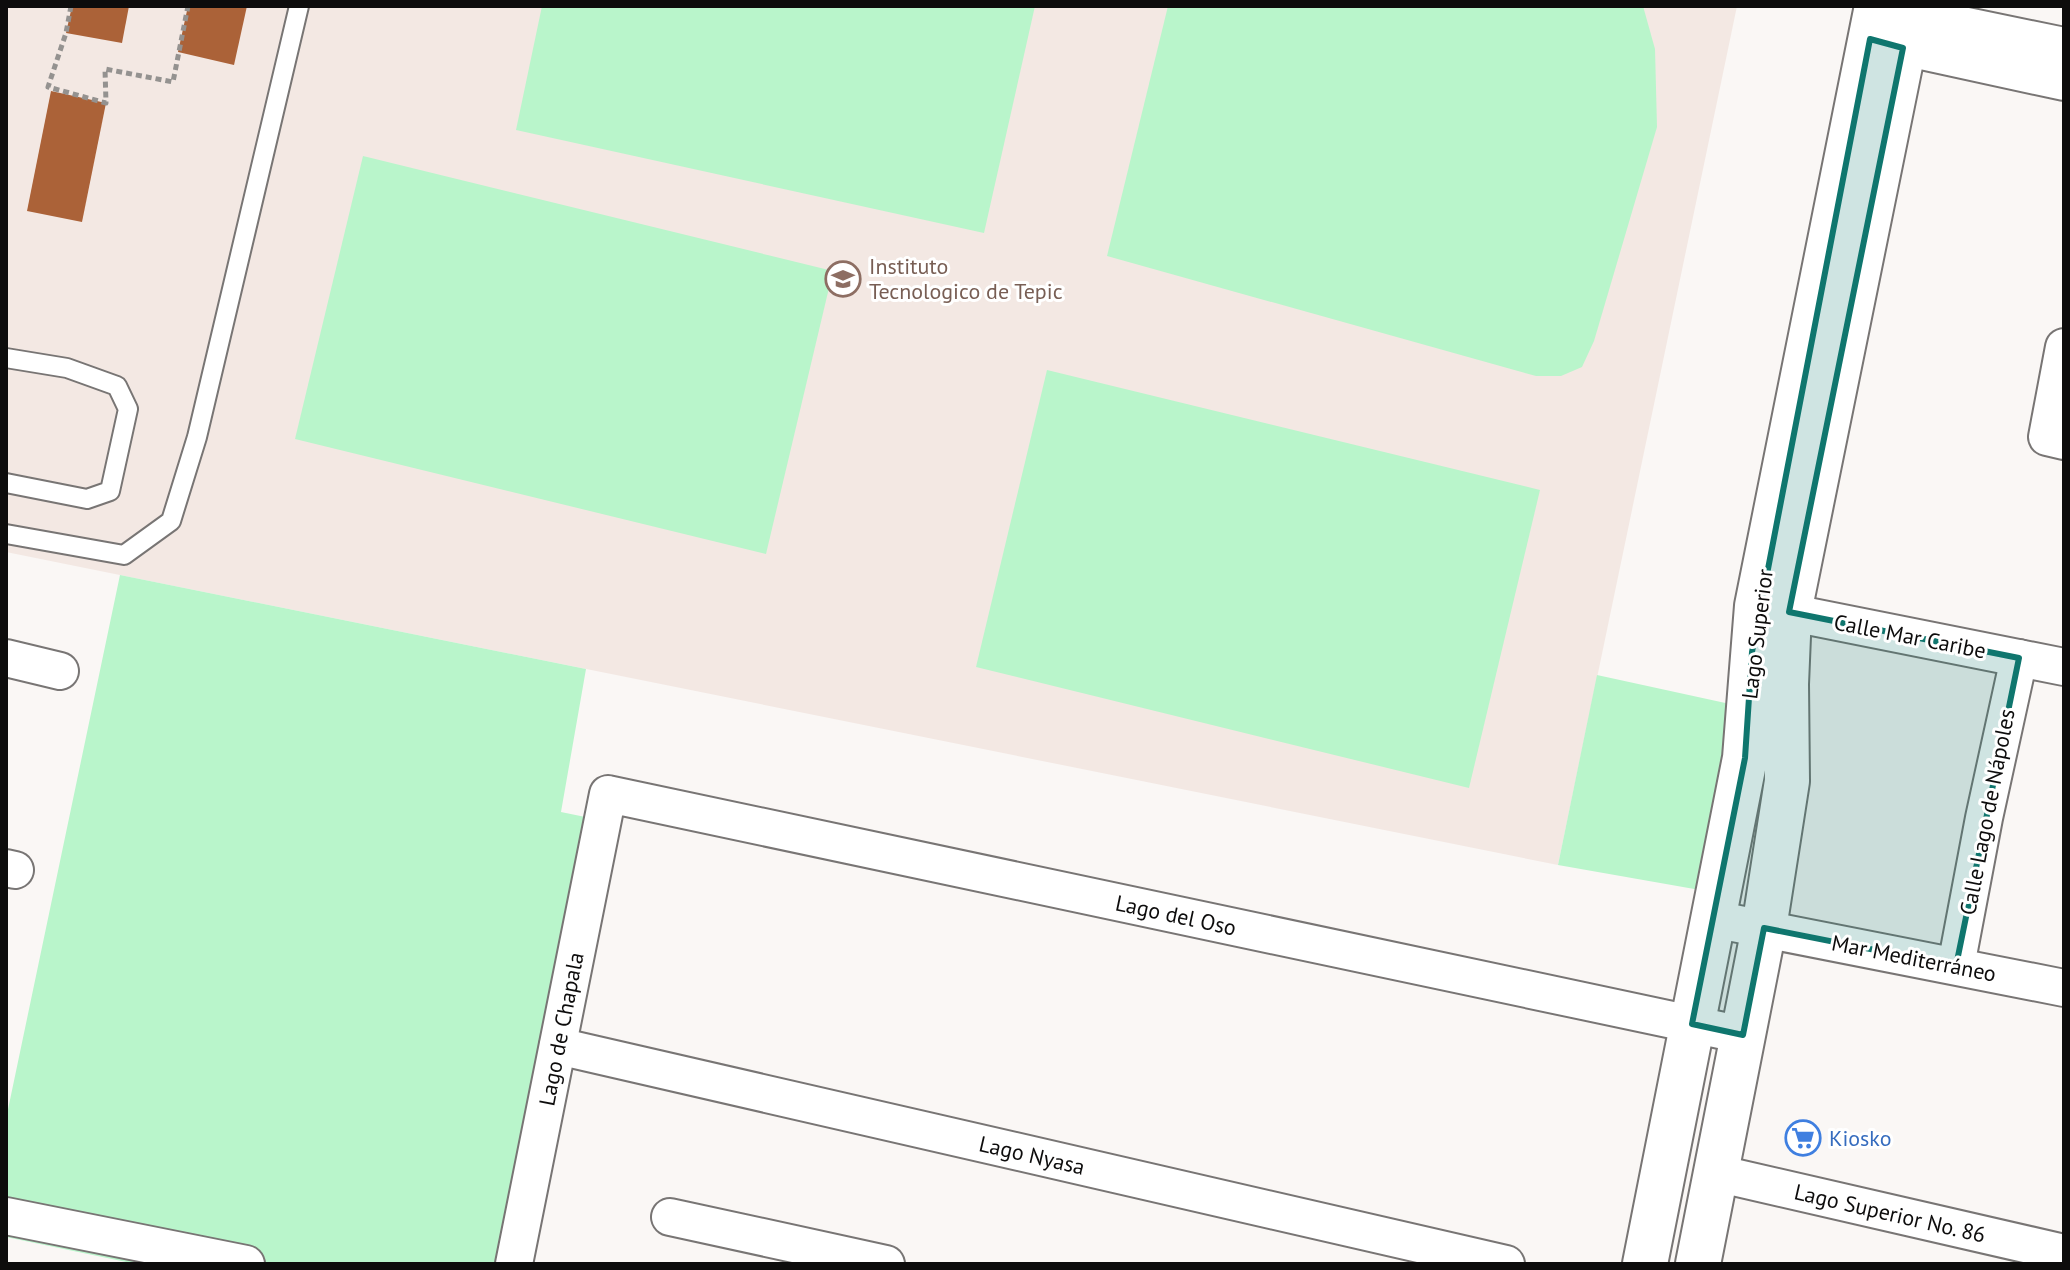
<svg xmlns="http://www.w3.org/2000/svg" width="2070" height="1270" viewBox="0 0 2070 1270" font-family="'PT Sans',sans-serif">
	<style>
		.built { fill: #f3e8e3 }
		.green { fill: #b9f5cb }
		.building { fill: #ab6238 }
		.lines { fill: none; stroke-linecap: round; stroke-linejoin: round }
		.service-casing { stroke: #787574; stroke-width: 22 }
		.minor-casing { stroke: #787574; stroke-width: 40 }
		.tertiary-casing { stroke: #787574; stroke-width: 48 }
		.path { stroke: #949290; stroke-width: 5; stroke-dasharray: 6 4; stroke-linecap: butt }
		.service { stroke: #fff; stroke-width: 18 }
		.minor { stroke: #fff; stroke-width: 36 }
		.tertiary { stroke: #fff; stroke-width: 44 }
		.marked { fill: #0f766e; fill-opacity: 0.2; stroke: #0f766e; stroke-width: 6; stroke-linejoin: round }
		.labels { text-anchor: middle; dominant-baseline: central; stroke-width: 6; stroke-linejoin: round; paint-order: stroke }
		.education-label { font-size: 22px; fill: #785e54; stroke: #fff; text-anchor: start }
		.street-label { font-size: 22px; fill: #0d0c0c; stroke: #fff }
		.shop-label { font-size: 22px; fill: #366cbe; stroke: #fff; text-anchor: start }
	</style>
	<rect width="100%" height="100%" fill="#faf7f5"/>
	<path class="built" d="M6 6H1737L1558 865 6 552Z"/>
	<g class="green">
		<path d="M542 6H1035L984 233 516 130Z"/>
		<path d="M1168 6H1643L1655 49 1657 127 1594 341 1582 367 1561 376H1536L1107 256Z"/>
		<path d="M363 156 833 271 766 554 295 439Z"/>
		<path d="M1047 370 1540 490 1469 788 976 667Z"/>
		<path d="M120 575 586 669 561 812 595 819 507 1264H136L6 1237V1119Z"/>
		<path d="M1597 675 1730 704 1700 890 1558 865Z"/>
	</g>
	<g class="building">
		<path d="M72 6H129L122 43 66 33Z"/>
		<path d="M188 6H247L234 65 178 52Z"/>
		<path d="M51 91 106 103 82 222 27 211Z"/>
	</g>
	<g class="lines">
		<defs>
			<g id="service">
				<path d="M6 358 67 368 117 386 128 409 110 491 87 499 6 483"/>
				<path d="M6 534 124 555 171 521 197 437 299 6"/>
			</g>
			<g id="minor">
				<path d="M1885 9 2064 46"/>
				<path d="M1880 42 2064 82"/>
				<path d="M2064 347 2047 437 2064 441"/>
				<path d="M1762 607 2064 667"/>
				<path d="M6 658 60 671"/>
				<path d="M6 868 15 870"/>
				<path d="M1713 919 2064 988"/>
				<path d="M1956 966 1984 818 2019 658"/>
				<path d="M558 1046 1506 1264"/>
				<path d="M1716 1173 2064 1253"/>
				<path d="M6 1216 246 1264"/>
				<path d="M670 1217 886 1264"/>
				<path d="M514 1264 608 794 1743 1035"/>
			</g>
			<g id="tertiary">
				<path d="M1645 1264 1745 758 1757 606 1877 6"/>
				<path d="M1698 1264 1764 928 1787 781 1786 684 1789 612 1912 6"/>
			</g>
		</defs>
		<use href="#service" class="service-casing"/>
		<use href="#minor" class="minor-casing"/>
		<use href="#tertiary" class="tertiary-casing"/>
		<path class="path" d="M71 6 66 33 48 87 106 103 105 69 173 82 188 6"/>
		<use href="#service" class="service"/>
		<use href="#minor" class="minor"/>
		<use href="#tertiary" class="tertiary"/>
	</g>
	<path class="marked" d="M1870 39 1903 48 1789 612 2019 658 1956 966 1764 928 1743 1035 1692 1024 1745 758 1752 652Z"/>
	<defs>
		<symbol id="university-ring" viewBox="-11 -11 22 22"><circle r="9.5" fill="#fff" stroke="#8d6e63" stroke-width="1.5"/><path d="M0-5L7-2L0 1L-7-2ZM-4 1L0 2.5L4 1V4Q0 6-4 4Z" fill="#8d6e63"/></symbol>
		<symbol id="supermarket-ring" viewBox="-11 -11 22 22"><circle r="9.5" fill="#fff" stroke="#3f7fe0" stroke-width="1.5"/><path d="M-6-5.5h2.5l.6 2H6L4.5 2H-2.5L-4.4-4H-6ZM-1.5 3.2a1.3 1.3 0 1 0 .1 0ZM3 3.2a1.3 1.3 0 1 0 .1 0Z" fill="#3f7fe0"/></symbol>
	</defs>
	<g fill-rule="evenodd">
		<use href="#university-ring" x="823" y="259" width="40" height="40"/>
		<use href="#supermarket-ring" x="1783" y="1118" width="40" height="40"/>
	</g>
	<g class="labels">
		<g class="education-label">
			<text x="869" y="266">Instituto<tspan x="869" dy="25">Tecnologico de Tepic</tspan></text>
		</g>
		<g class="street-label">
			<text transform="translate(1757 634) rotate(-83)">Lago Superior</text>
			<text transform="translate(1910 636) rotate(11)">Calle Mar Caribe</text>
			<text transform="translate(1987 812) rotate(-79)">Calle Lago de Nápoles</text>
			<text transform="translate(1176 915) rotate(12)">Lago del Oso</text>
			<text transform="translate(1914 958) rotate(11)">Mar Mediterráneo</text>
			<text transform="translate(561 1029) rotate(-79)">Lago de Chapala</text>
			<text transform="translate(1032 1155) rotate(13)">Lago Nyasa</text>
			<text transform="translate(1890 1213) rotate(13)">Lago Superior No. 86</text>
		</g>
		<g class="shop-label">
			<text x="1829" y="1138">Kiosko</text>
		</g>
	</g>
	<rect width="2070" height="1270" fill="none" stroke="#0d0c0c" stroke-width="16"/>
</svg>
